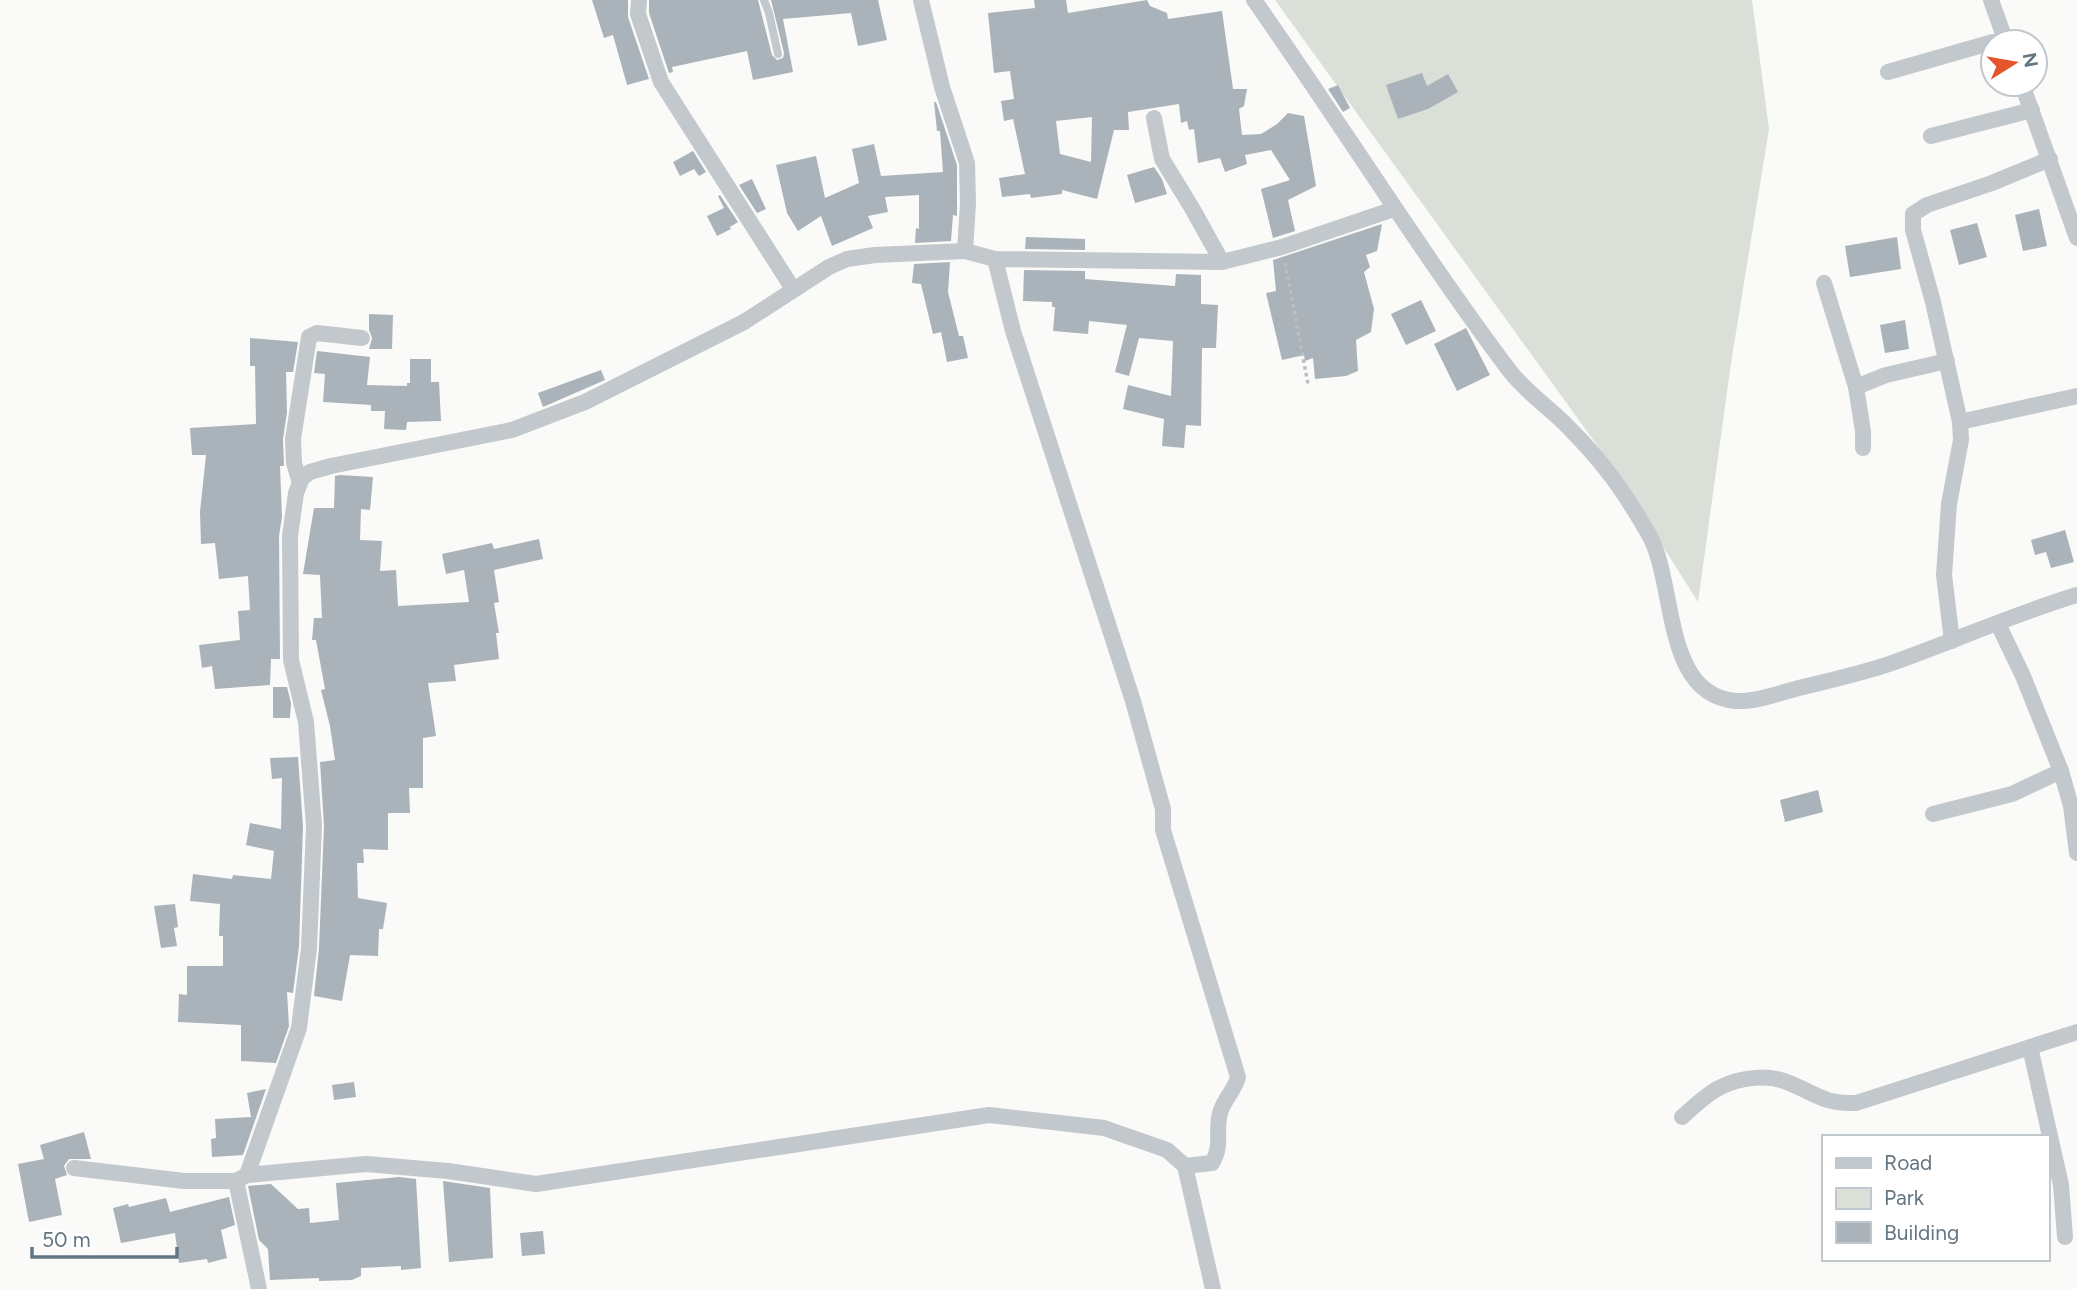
<svg xmlns="http://www.w3.org/2000/svg" width="2077" height="1289" viewBox="0 0 2077 1289" font-family="Figtree,sans-serif">
	<style>
		.green { fill: #dadfd7 }
		.building { fill: #aab3b9; fill-rule: evenodd }
		.lines { fill: none; stroke-linecap: round; stroke-linejoin: round }
		.path { stroke: #bbbfc2; stroke-width: 3.5; stroke-dasharray: 3.5 3.5; stroke-linecap: butt }
		.lane { stroke: #c3c8cc; stroke-width: 8 }
		.street { stroke: #c3c8cc; stroke-width: 16 }
	</style>
	<rect width="100%" height="100%" fill="#fafaf8"/>
	<path class="green" d="M1275 0H1752L1769 129 1731 363 1698 602 1615 470Z"/>
	<g class="building">
		<path d="M592 0H628V17L649 79 627 85 613 35 604 38Z"/>
		<path d="M649 0H758L772 55 777 60 783 58 784 53 771 0H878L887 40 858 46 851 13 783 19 793 72 753 80 747 51 672 67 673 72 669 73 649 13Z"/>
		<path d="M1034 0H1066L1068 13 1147 0 1150 6 1167 13 1168 19 1222 11 1233 89H1247L1244 106 1239 109 1242 135 1261 134 1277 124 1288 113 1304 116 1316 186 1288 200 1295 231 1273 238 1261 189 1290 180 1271 150 1245 155 1247 164 1225 172 1220 158 1198 163 1194 129 1189 130 1187 121 1181 123 1179 104 1128 112 1129 130H1114L1097 199 1062 190V194L1031 198 1030 194 1002 197 999 178 1025 174 1013 119 1004 121 1001 101 1014 99 1010 71 994 73 988 13 1035 8ZM1092 117 1091 162 1060 154 1056 121Z"/>
		<path d="M1422 73 1427 86 1448 74 1458 92 1428 109 1398 119 1386 85Z"/>
		<path d="M1338 85 1350 108 1343 112 1328 89Z"/>
		<path d="M934 102H936L957 165V216L953 215 951 241 915 243 916 228 919 229V195L885 197 888 212 868 216 873 228 832 246 821 216 798 231 787 213 776 165 816 156 825 198 859 183 852 149 874 144 881 176 943 172 940 131H937Z"/>
		<path d="M693 151 706 172 699 176 694 169 680 176 673 162Z"/>
		<path d="M1154 167 1162 179 1167 194 1135 203 1127 175Z"/>
		<path d="M752 179 766 209 757 213 739 185Z"/>
		<path d="M720 195 738 222 730 227 731 229 717 236 707 216 724 208 718 196Z"/>
		<path d="M2039 209 2047 246 2023 251 2015 215Z"/>
		<path d="M1977 223 1987 257 1959 265 1950 230Z"/>
		<path d="M1382 224 1377 251 1366 255 1370 267 1364 272 1374 309 1371 332 1356 340 1358 371 1346 376 1315 379 1313 358 1305 361 1304 355 1282 360 1266 293 1276 291 1273 260Z"/>
		<path d="M1026 237 1085 239V250L1025 249Z"/>
		<path d="M1897 237 1901 269 1850 277 1845 246Z"/>
		<path d="M950 262 948 292 959 336H963L968 358 947 362 941 332 933 334 921 284 912 283 914 264Z"/>
		<path d="M1024 270 1085 271V279L1175 286 1176 274 1201 275V304L1218 305 1216 348H1202L1201 426 1186 425 1184 448 1162 446 1164 419 1123 409 1128 385 1171 396 1173 341 1139 338 1129 376 1115 372 1127 325 1089 321 1088 334 1053 331 1055 307H1052V302L1023 301Z"/>
		<path d="M1421 300 1436 331 1406 345 1391 314Z"/>
		<path d="M369 314 393 315 392 349H369L372 338 369 330Z"/>
		<path d="M1905 320 1909 349 1885 353 1880 325Z"/>
		<path d="M1466 328 1490 375 1457 391 1434 344Z"/>
		<path d="M250 338 298 342 293 372H286L287 412 283 439 284 466H280L282 517 279 536 280 659H271L270 685 215 689 212 666 202 668 199 645 240 640 238 611 250 610 248 576 219 579 215 543 201 544 200 512 206 455H192L190 428 256 424 255 366H250Z"/>
		<path d="M317 351 370 357 367 385 407 386V383H410V359H431V382H439L441 421 407 422 406 430 384 429 385 411H371V405L323 402 325 374 314 373Z"/>
		<path d="M601 370 605 380 543 407 538 393Z"/>
		<path d="M340 475 373 477 370 510 361 509 360 540 382 541 380 571 396 570 398 606 469 602 464 570 446 574 442 554 492 543 494 549 539 539 543 559 494 570 499 602 494 603 499 633H496L499 659 454 665 456 681 428 683 436 736 423 738V788H409L410 813H388V850L363 849 364 863H357L358 898 387 903 383 929H379L378 956 350 955 342 1001 314 996 319 948 324 826 320 762 335 760 330 726 321 690 325 689 316 640H312L314 618H322L320 575 303 574 314 508H334L335 476Z"/>
		<path d="M2065 530 2074 562 2051 568 2046 552 2035 555 2031 540Z"/>
		<path d="M273 687H287L291 703 290 718H273Z"/>
		<path d="M298 757 303 826 299 947 293 993 287 992 289 1026 276 1063 241 1061V1025L178 1022 179 994 187 995V966H223V936H219L220 904 190 901 193 874 232 879 233 875 271 879 274 851 246 845 250 823 281 829 282 778 272 779 270 758Z"/>
		<path d="M1818 790 1823 812 1785 822 1780 800Z"/>
		<path d="M175 904 178 927 174 928 177 946 161 948 154 906Z"/>
		<path d="M354 1082 356 1097 334 1100 332 1085Z"/>
		<path d="M266 1089 243 1155 212 1157 211 1139 216 1138 215 1119 251 1117 247 1093Z"/>
		<path d="M84 1132 91 1159H69L64 1166 67 1175 55 1179 62 1215 29 1222 18 1164 44 1159 40 1145Z"/>
		<path d="M399 1177 416 1179 421 1268 401 1270V1266L361 1268V1276L352 1280 319 1281V1278L270 1280 268 1249 259 1240 248 1186 271 1184 298 1209 309 1208 310 1223 339 1220 336 1183Z"/>
		<path d="M443 1181 490 1188 493 1258 449 1262Z"/>
		<path d="M229 1197 235 1225 221 1230 227 1258 208 1263 207 1259 179 1263 175 1233 121 1243 113 1208 128 1204 129 1207 166 1198 170 1212Z"/>
		<path d="M543 1231 545 1254 522 1256 520 1233Z"/>
	</g>
	<g class="lines">
		<path class="path" d="M1285 263 1308 384"/>
		<path class="lane" d="M764 0 769 13 778 54"/>
		<g class="street">
			<path d="M639 0 638 14 661 82 793 289"/>
			<path d="M921 0 942 87 967 163 968 203 965 251"/>
			<path d="M1254 0C1340 122 1419 250 1509 370 1526 393 1552 409 1571 430 1604 463 1625 493 1648 533 1677 581 1661 695 1736 701 1757 702 1782 692 1803 687 1832 680 1863 673 1892 663 1954 641 2014 614 2077 595"/>
			<path d="M1991 0 2006 42"/>
			<path d="M1888 72 1993 42"/>
			<path d="M2022 84 2077 238"/>
			<path d="M1154 118 1162 159 1192 208 1222 262"/>
			<path d="M1931 136 2032 110"/>
			<path d="M995 259 1013 331 1133 701 1163 809V830L1238 1077C1235 1090 1224 1099 1220 1113 1215 1132 1223 1145 1212 1163L1185 1166"/>
			<path d="M1824 283 1856 387 1886 375 1947 361"/>
			<path d="M1856 387 1863 431V448"/>
			<path d="M1960 422 2077 396"/>
			<path d="M300 483 294 463 293 439 309 337 317 333 362 338"/>
			<path d="M1952 641 1944 575 1949 504 1961 440 1960 422 1933 302 1913 230V214L1927 205 1992 183 2050 159"/>
			<path d="M2061 771 2071 806 2077 853"/>
			<path d="M1933 814 2012 794 2061 771 2023 676 1998 624"/>
			<path d="M2030 1047 2061 1185 2065 1237"/>
			<path d="M1682 1117C1694 1107 1707 1093 1721 1087 1740 1077 1770 1074 1789 1083 1817 1094 1823 1104 1856 1103L2077 1032"/>
			<path d="M74 1168 184 1181H236L247 1175 366 1164 448 1171 536 1184 989 1115 1104 1128 1167 1150 1185 1166 1213 1289"/>
			<path d="M247 1175 299 1028 309 948 314 826 306 722 291 660 290 536 296 493 302 478 310 472 331 466 512 430 585 402 744 322 829 267 847 259 875 255 965 251 995 259 1222 262 1282 247 1394 209"/>
			<path d="M236 1181 259 1289"/>
		</g>
	</g>
	<rect x="1822" y="1135" width="228" height="126" fill="#ffffff" stroke="#c1c8cd" stroke-width="2"/>
	<rect x="1836" y="1158" width="35" height="10" fill="#c3c8cc" stroke="#c1c8cd" stroke-width="2"/>
	<text x="1884" y="1170" font-size="21" fill="#657683">Road</text>
	<rect x="1836" y="1188" width="35" height="21" fill="#dadfd7" stroke="#c1c8cd" stroke-width="2"/>
	<text x="1884" y="1205" font-size="21" fill="#657683">Park</text>
	<rect x="1836" y="1222" width="35" height="21" fill="#aab3b9" stroke="#c1c8cd" stroke-width="2"/>
	<text x="1884" y="1240" font-size="21" fill="#657683">Building</text>
	<g transform="translate(2014 63) rotate(79)"><circle r="33" fill="#ffffff" stroke="#c1c8cd" stroke-width="2"/>
	<path d="M0-5L12 26L0 18L-12 26Z" fill="#e4572e"/>
	<text y="-10" font-size="19" font-weight="bold" text-anchor="middle" fill="#657683">N</text>
	</g>
	<path d="M32 1247v10h145v-10" fill="none" stroke="#657683" stroke-width="3.5"/>
	<text x="42" y="1247" font-size="21" fill="#657683" stroke="#ffffff" stroke-width="5" paint-order="stroke">50 m</text>
</svg>
